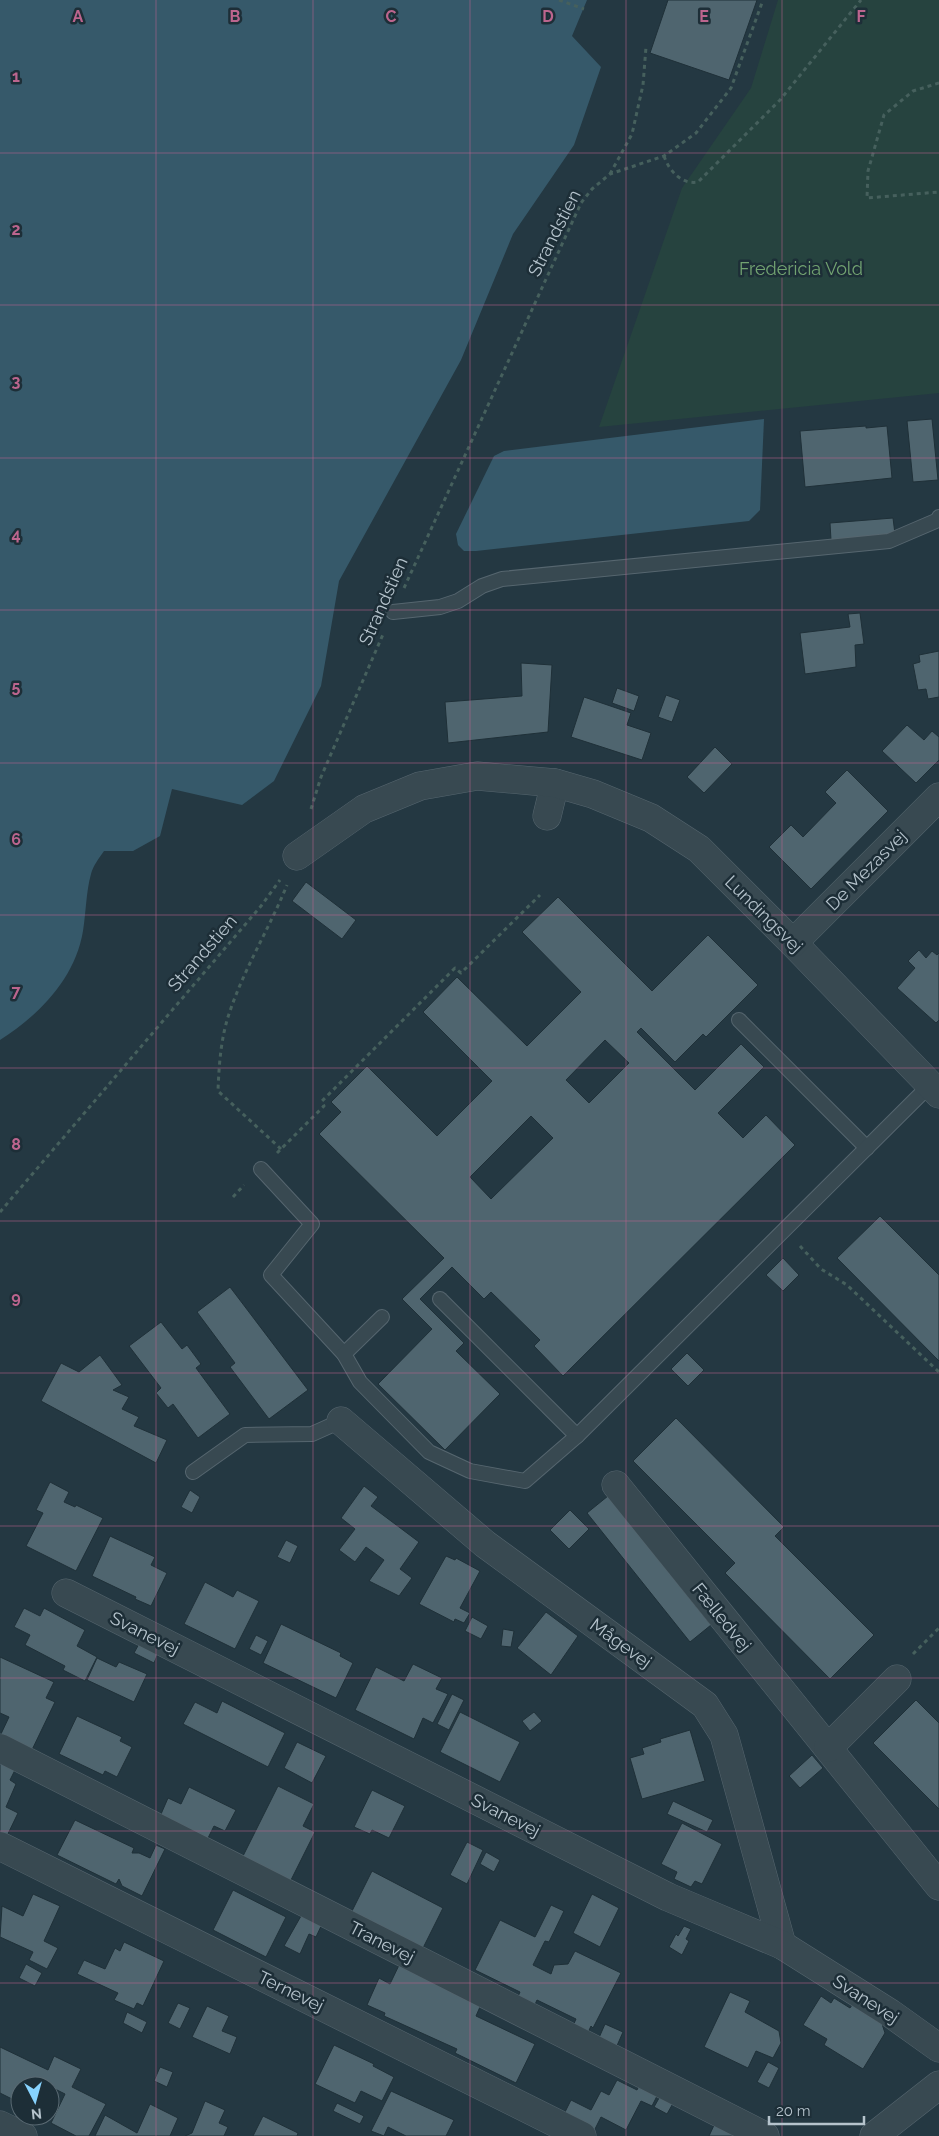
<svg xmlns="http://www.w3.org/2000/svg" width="939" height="2136" viewBox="0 0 939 2136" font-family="Raleway,sans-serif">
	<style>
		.green { fill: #26433f }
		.water { fill: #36596a }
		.building { fill: #4f656f; stroke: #1f3038; fill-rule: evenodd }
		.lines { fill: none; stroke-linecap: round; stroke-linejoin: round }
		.service-casing { stroke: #56666f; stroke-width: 16 }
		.minor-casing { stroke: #56666f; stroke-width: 29 }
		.tertiary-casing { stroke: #56666f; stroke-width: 29 }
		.path { stroke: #46605d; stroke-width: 3; stroke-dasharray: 4 4; stroke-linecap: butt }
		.service { stroke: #384951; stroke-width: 14 }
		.minor { stroke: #384951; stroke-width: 28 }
		.tertiary { stroke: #384951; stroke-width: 28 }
		.grid { fill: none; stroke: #bc658e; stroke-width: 1; stroke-opacity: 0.55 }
		.labels { text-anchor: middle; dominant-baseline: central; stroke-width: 5; stroke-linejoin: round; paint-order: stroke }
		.street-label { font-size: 18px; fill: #b5c3cc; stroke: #1d2e37 }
		.park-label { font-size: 18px; fill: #72a371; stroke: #1d2e37 }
		.grid-label { font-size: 16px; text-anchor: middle; font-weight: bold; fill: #bc658e; stroke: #1d2e37; stroke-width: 5; stroke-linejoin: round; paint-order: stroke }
	</style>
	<rect width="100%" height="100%" fill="#243842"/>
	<path class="green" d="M778 0H939V393L599 427 682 188 751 88Z"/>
	<g class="water">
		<path d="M0 0H587L572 36 601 67 574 145 513 234 461 360 339 581 321 686 274 781 242 805 172 789 160 836 133 851H104C99 858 93 866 91 874 86 892 86 912 83 931 75 979 39 1015 0 1040Z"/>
		<path d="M764 419 760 510 749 521 476 551H464L458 545 456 534 494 456 504 451Z"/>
	</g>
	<g class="building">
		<path d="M668 0H757L729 80 650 53Z"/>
		<path d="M932 419 938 480 913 482 907 421Z"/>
		<path d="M866 426V428L887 426 892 478 805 487 800 431Z"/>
		<path d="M893 518 895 534 831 540 830 523Z"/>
		<path d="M860 613 864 644 855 645 856 667 805 674 800 633 850 627 848 614Z"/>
		<path d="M939 651V697L928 699 926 689 918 690 913 664 920 662 919 655Z"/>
		<path d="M521 663 552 665 548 732 448 743 445 702 522 696Z"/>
		<path d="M617 688 639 696 634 711 612 703Z"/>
		<path d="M666 695 680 700 672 722 658 717Z"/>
		<path d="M584 697 631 713 627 725 651 733 642 760 571 737Z"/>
		<path d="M907 725 924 740 932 731 939 737V760L916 783 882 751Z"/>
		<path d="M715 747 732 764 704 793 687 777Z"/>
		<path d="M847 770 888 811 811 889 769 847 791 825 803 837 836 803 825 792Z"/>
		<path d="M306 882 356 920 342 939 292 901Z"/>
		<path d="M558 897 652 991 708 935 758 985 706 1037 703 1034 675 1062 641 1028 637 1032 695 1090 741 1044 764 1067 718 1113 743 1138 766 1115 795 1145 563 1376 534 1346 540 1340 491 1292 484 1299 452 1267 420 1299 464 1343 456 1351 500 1394 445 1450 378 1384 432 1329 402 1299 444 1258 319 1134 341 1112 331 1102 367 1066 437 1136 492 1081 423 1012 457 977 527 1046 581 992 522 932ZM605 1040 629 1063 589 1103 566 1080ZM531 1116 553 1138 491 1199 470 1177Z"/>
		<path d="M919 950 926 958 932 951 937 955 939 953V1020L936 1023 897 988 915 968 908 961Z"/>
		<path d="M880 1216 939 1275V1361L837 1258Z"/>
		<path d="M783 1258 799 1275 783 1291 766 1275Z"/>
		<path d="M230 1287 308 1390 269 1419 230 1367 235 1363 197 1312Z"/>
		<path d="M161 1322 182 1349 187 1345 201 1364 196 1368 230 1414 198 1438 173 1404 168 1408 156 1393 161 1388 129 1346Z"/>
		<path d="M687 1353 704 1370 688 1386 671 1369Z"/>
		<path d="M100 1355 122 1385 113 1390 129 1397 122 1409 139 1417 134 1426 167 1440 156 1463 41 1401 61 1363 79 1372Z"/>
		<path d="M676 1418 784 1527 775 1536 874 1635 830 1679 725 1573 735 1563 633 1461Z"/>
		<path d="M50 1482 69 1492 64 1502 75 1507 76 1505 103 1518 76 1571 26 1546 43 1513 36 1510Z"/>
		<path d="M364 1486 378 1497 371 1506 419 1542 400 1569 412 1578 399 1596 369 1581 384 1560 366 1547 355 1562 339 1550 355 1529 341 1518Z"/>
		<path d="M190 1490 200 1497 192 1513 181 1507Z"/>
		<path d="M608 1496 711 1625 690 1642 587 1513Z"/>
		<path d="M570 1510 589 1529 569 1549 550 1530Z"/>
		<path d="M110 1536 155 1557 151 1565 167 1573 151 1606 135 1599 136 1597 92 1576Z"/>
		<path d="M286 1540 298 1546 290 1563 277 1557Z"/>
		<path d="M446 1556 455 1560 456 1558 480 1571 460 1608 470 1613 464 1623 455 1619 454 1622 419 1604Z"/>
		<path d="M205 1582 233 1597 237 1590 259 1601 235 1649 184 1624Z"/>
		<path d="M24 1608 40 1616 44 1608 85 1630 77 1646 97 1657 85 1681 63 1670 65 1666 25 1645 30 1635 14 1627Z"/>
		<path d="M546 1612 578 1636 551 1675 517 1648Z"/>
		<path d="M472 1617 488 1626 481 1639 465 1631Z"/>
		<path d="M281 1624 341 1653 340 1656 353 1663 336 1698 263 1663Z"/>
		<path d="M503 1629 514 1631 511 1647 501 1646Z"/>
		<path d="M256 1635 268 1641 261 1655 249 1649Z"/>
		<path d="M140 1642 159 1651 154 1663 134 1653Z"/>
		<path d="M0 1657 54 1682 46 1698 55 1702 30 1754 0 1736 9 1717 0 1713Z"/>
		<path d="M97 1658 116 1667 119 1662 147 1674 134 1702 87 1680Z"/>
		<path d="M413 1664 442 1678 436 1689 448 1694 433 1723 423 1718 414 1739 355 1710 376 1667 404 1681Z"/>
		<path d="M452 1694 464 1700 449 1730 437 1724Z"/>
		<path d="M916 1700 939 1723V1809L873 1743Z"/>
		<path d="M222 1701 285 1733 268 1767 183 1724 195 1702 217 1713Z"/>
		<path d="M460 1712 520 1742 500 1782 440 1752Z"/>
		<path d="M534 1712 542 1721 530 1731 522 1721Z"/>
		<path d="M77 1716 122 1737 120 1741 132 1747 117 1777 105 1771 103 1775 59 1754Z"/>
		<path d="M690 1730 705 1781 642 1799 630 1758 644 1754 642 1748 661 1742 660 1739Z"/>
		<path d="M297 1742 326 1756 312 1783 284 1768Z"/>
		<path d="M812 1755 823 1768 800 1788 789 1776Z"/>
		<path d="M0 1763 15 1770 10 1780 16 1784 6 1807 18 1813 4 1842 0 1840Z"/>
		<path d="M278 1786 314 1804 303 1826 315 1832 288 1886 240 1862Z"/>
		<path d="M189 1787 236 1810 225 1831 214 1826 205 1844 158 1821 168 1798 181 1804Z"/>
		<path d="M372 1790 405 1806 389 1838 372 1830 370 1834 354 1827Z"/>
		<path d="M673 1801 713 1820 707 1832 667 1814Z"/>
		<path d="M75 1820 134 1848 132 1853H139L150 1858 156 1845 165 1849 142 1896 122 1886 119 1879 116 1884 57 1855Z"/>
		<path d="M682 1823 722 1844 702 1884 695 1881 691 1887 674 1879 677 1872 661 1864Z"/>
		<path d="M467 1842 483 1850 467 1884 450 1875Z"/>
		<path d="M486 1852 500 1860 494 1872 480 1864Z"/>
		<path d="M372 1871 443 1908 421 1952 350 1915Z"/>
		<path d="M233 1890 286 1917 266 1957 213 1930Z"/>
		<path d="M33 1894 60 1906 44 1941 58 1948 47 1969 29 1960 33 1952 0 1937 2 1906 23 1916Z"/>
		<path d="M592 1894 619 1908 600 1947 573 1933Z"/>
		<path d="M551 1905 564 1911 549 1942 545 1941 533 1965 551 1974 554 1965 568 1964 575 1951 621 1973 593 2028 591 2026 586 2037 571 2030 576 2019 537 2000 533 2009 516 2001 520 1992 475 1970 500 1920 535 1937Z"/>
		<path d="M301 1916 323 1922 316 1937 309 1934 300 1954 284 1946Z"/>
		<path d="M684 1926 691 1929 686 1939 689 1941 682 1955 669 1947 676 1934 678 1936Z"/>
		<path d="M124 1942 164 1961 143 2006 137 2003 134 2009 114 2000 118 1993 77 1974 84 1960 105 1969 115 1948 120 1951Z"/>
		<path d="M401 1961 483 2000 476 2016 535 2044 516 2083 455 2053 457 2049 384 2016 385 2013 367 2005 379 1978 390 1984Z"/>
		<path d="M26 1964 42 1973 35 1986 19 1978Z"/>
		<path d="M730 1992 750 2001 745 2012 779 2031 781 2043 773 2058 756 2051 748 2068 704 2047Z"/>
		<path d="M821 1996 831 2003 834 1998 850 2008 852 2005 882 2024 885 2033 863 2069 824 2045 827 2039 803 2025Z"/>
		<path d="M178 2003 190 2008 180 2029 168 2023Z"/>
		<path d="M207 2006 229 2016 222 2031 237 2037 230 2054 192 2037Z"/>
		<path d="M127 2012 147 2022 142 2033 123 2023Z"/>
		<path d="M605 2024 623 2032 616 2048 598 2040Z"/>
		<path d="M334 2045 374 2064 373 2066 394 2077 382 2101 361 2091 355 2103 315 2084Z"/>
		<path d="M0 2047 48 2070 54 2056 81 2069 72 2087 106 2104 89 2136H76L51 2123 65 2094 55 2089 51 2095H50V2086H20V2103L0 2093Z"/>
		<path d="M768 2062 779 2068 769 2088 757 2082Z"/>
		<path d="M160 2067 173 2072 167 2087 154 2081Z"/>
		<path d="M642 2079 661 2088 652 2106 641 2101 626 2130 601 2117 594 2131 563 2116 571 2100 591 2110 601 2091 609 2095 617 2080 637 2090Z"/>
		<path d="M391 2091 454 2120 446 2136H406L388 2127 384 2136 371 2131Z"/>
		<path d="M663 2091 676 2098 667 2114 654 2107Z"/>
		<path d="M205 2101 225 2110 219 2123 228 2127 224 2136H185L192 2133Z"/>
		<path d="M337 2103 364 2116 360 2124 333 2111Z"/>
		<path d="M150 2104 178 2118 170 2136H95L105 2115 137 2133Z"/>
		<path d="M263 2116 298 2133 297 2136H253Z"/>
		<path d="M715 2123 741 2136H709Z"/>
	</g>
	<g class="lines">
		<defs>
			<g id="service">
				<path d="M393 612 440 607 458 601 482 586 502 579 889 541 938 520 939 517"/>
				<path d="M739 1020 867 1148"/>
				<path d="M261 1169 312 1224 271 1275 344 1354"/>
				<path d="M440 1299 577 1436"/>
				<path d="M382 1317 344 1354 360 1382 429 1452 470 1471 525 1481 577 1436 930 1085"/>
				<path d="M193 1472 245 1435 312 1434 341 1421"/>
			</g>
			<g id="minor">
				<path d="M547 816 555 783"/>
				<path d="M297 856 364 809 420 786 477 776 555 783 593 794 651 818 699 849 793 943 939 1094"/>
				<path d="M793 943 939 797"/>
				<path d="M341 1421 485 1544 705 1705 724 1735 782 1945"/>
				<path d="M616 1485 939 1886"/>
				<path d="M66 1593 668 1897 782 1945 890 2013 939 2048"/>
				<path d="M0 1748 765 2136"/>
				<path d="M828 1748 897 1679"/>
				<path d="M0 1846 582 2136"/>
				<path d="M0 2125 23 2136"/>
			</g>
			<path id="tertiary" d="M874 2136 939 2085"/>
		</defs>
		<use href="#service" class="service-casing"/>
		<use href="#minor" class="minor-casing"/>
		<use href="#tertiary" class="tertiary-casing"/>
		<g class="path">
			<path d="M559 0 584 9"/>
			<path d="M939 83 913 91 884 115 868 171 867 198 939 192"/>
			<path d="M664 156C669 171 682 185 698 182L780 100 861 0"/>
			<path d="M610 174 632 134 643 85 646 47"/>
			<path d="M404 588 581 203 592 189 610 174 664 156 696 133 731 88 763 0"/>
			<path d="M311 809 321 777 384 632"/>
			<path d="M281 1149 218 1091C219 1064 221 1036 230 1011 245 967 270 927 287 885"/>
			<path d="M277 1153 324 1106 322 1101 455 968 461 973 540 895"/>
			<path d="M233 1197 244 1185"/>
			<path d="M0 1212 261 906 280 880"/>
			<path d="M800 1246 821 1269 847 1285 939 1372"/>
			<path d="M913 1654 939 1628"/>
		</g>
		<use href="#service" class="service"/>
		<use href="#minor" class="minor"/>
		<use href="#tertiary" class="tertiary"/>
	</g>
	<path class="grid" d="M156 0V2136M313 0V2136M470 0V2136M626 0V2136M782 0V2136M0 153H939M0 305H939M0 458H939M0 610H939M0 763H939M0 915H939M0 1068H939M0 1221H939M0 1373H939M0 1526H939M0 1678H939M0 1831H939M0 1983H939"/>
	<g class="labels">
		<g class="street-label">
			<text transform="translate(554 233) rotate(-63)">Strandstien</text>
			<text transform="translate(383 601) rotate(-66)">Strandstien</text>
			<text transform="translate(866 870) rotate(-45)">De Mezasvej</text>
			<text transform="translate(764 914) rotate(45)">Lundingsvej</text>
			<text transform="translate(202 953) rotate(-49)">Strandstien</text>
			<text transform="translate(722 1617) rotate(51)">Fælledvej</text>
			<text transform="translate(145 1633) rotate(27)">Svanevej</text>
			<text transform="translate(621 1643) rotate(36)">Mågevej</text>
			<text transform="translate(506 1815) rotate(27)">Svanevej</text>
			<text transform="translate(382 1942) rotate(27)">Tranevej</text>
			<text transform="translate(291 1991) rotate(26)">Ternevej</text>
			<text transform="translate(866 1999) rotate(33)">Svanevej</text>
		</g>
		<g class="park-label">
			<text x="801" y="268">Fredericia Vold</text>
		</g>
	</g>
	<g class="grid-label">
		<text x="78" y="22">A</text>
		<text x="235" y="22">B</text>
		<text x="391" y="22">C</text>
		<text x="548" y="22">D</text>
		<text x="704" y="22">E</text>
		<text x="861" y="22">F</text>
		<text x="16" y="82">1</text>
		<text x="16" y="235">2</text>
		<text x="16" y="387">3</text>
		<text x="16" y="540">4</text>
		<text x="16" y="692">5</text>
		<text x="16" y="845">6</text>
		<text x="16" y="997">7</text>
		<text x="16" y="1150">8</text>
		<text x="16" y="1303">9</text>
	</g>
	<g transform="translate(35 2101) rotate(174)"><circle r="24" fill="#1d2e37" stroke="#5a6a73"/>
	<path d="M0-4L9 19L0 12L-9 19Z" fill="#87d3ff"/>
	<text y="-8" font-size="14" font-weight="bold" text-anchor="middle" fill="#b5c3cc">N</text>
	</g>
	<path d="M769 2116v8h95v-8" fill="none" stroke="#b5c3cc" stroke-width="2.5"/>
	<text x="776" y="2116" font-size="15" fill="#b5c3cc" stroke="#1d2e37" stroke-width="4" paint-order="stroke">20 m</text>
</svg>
